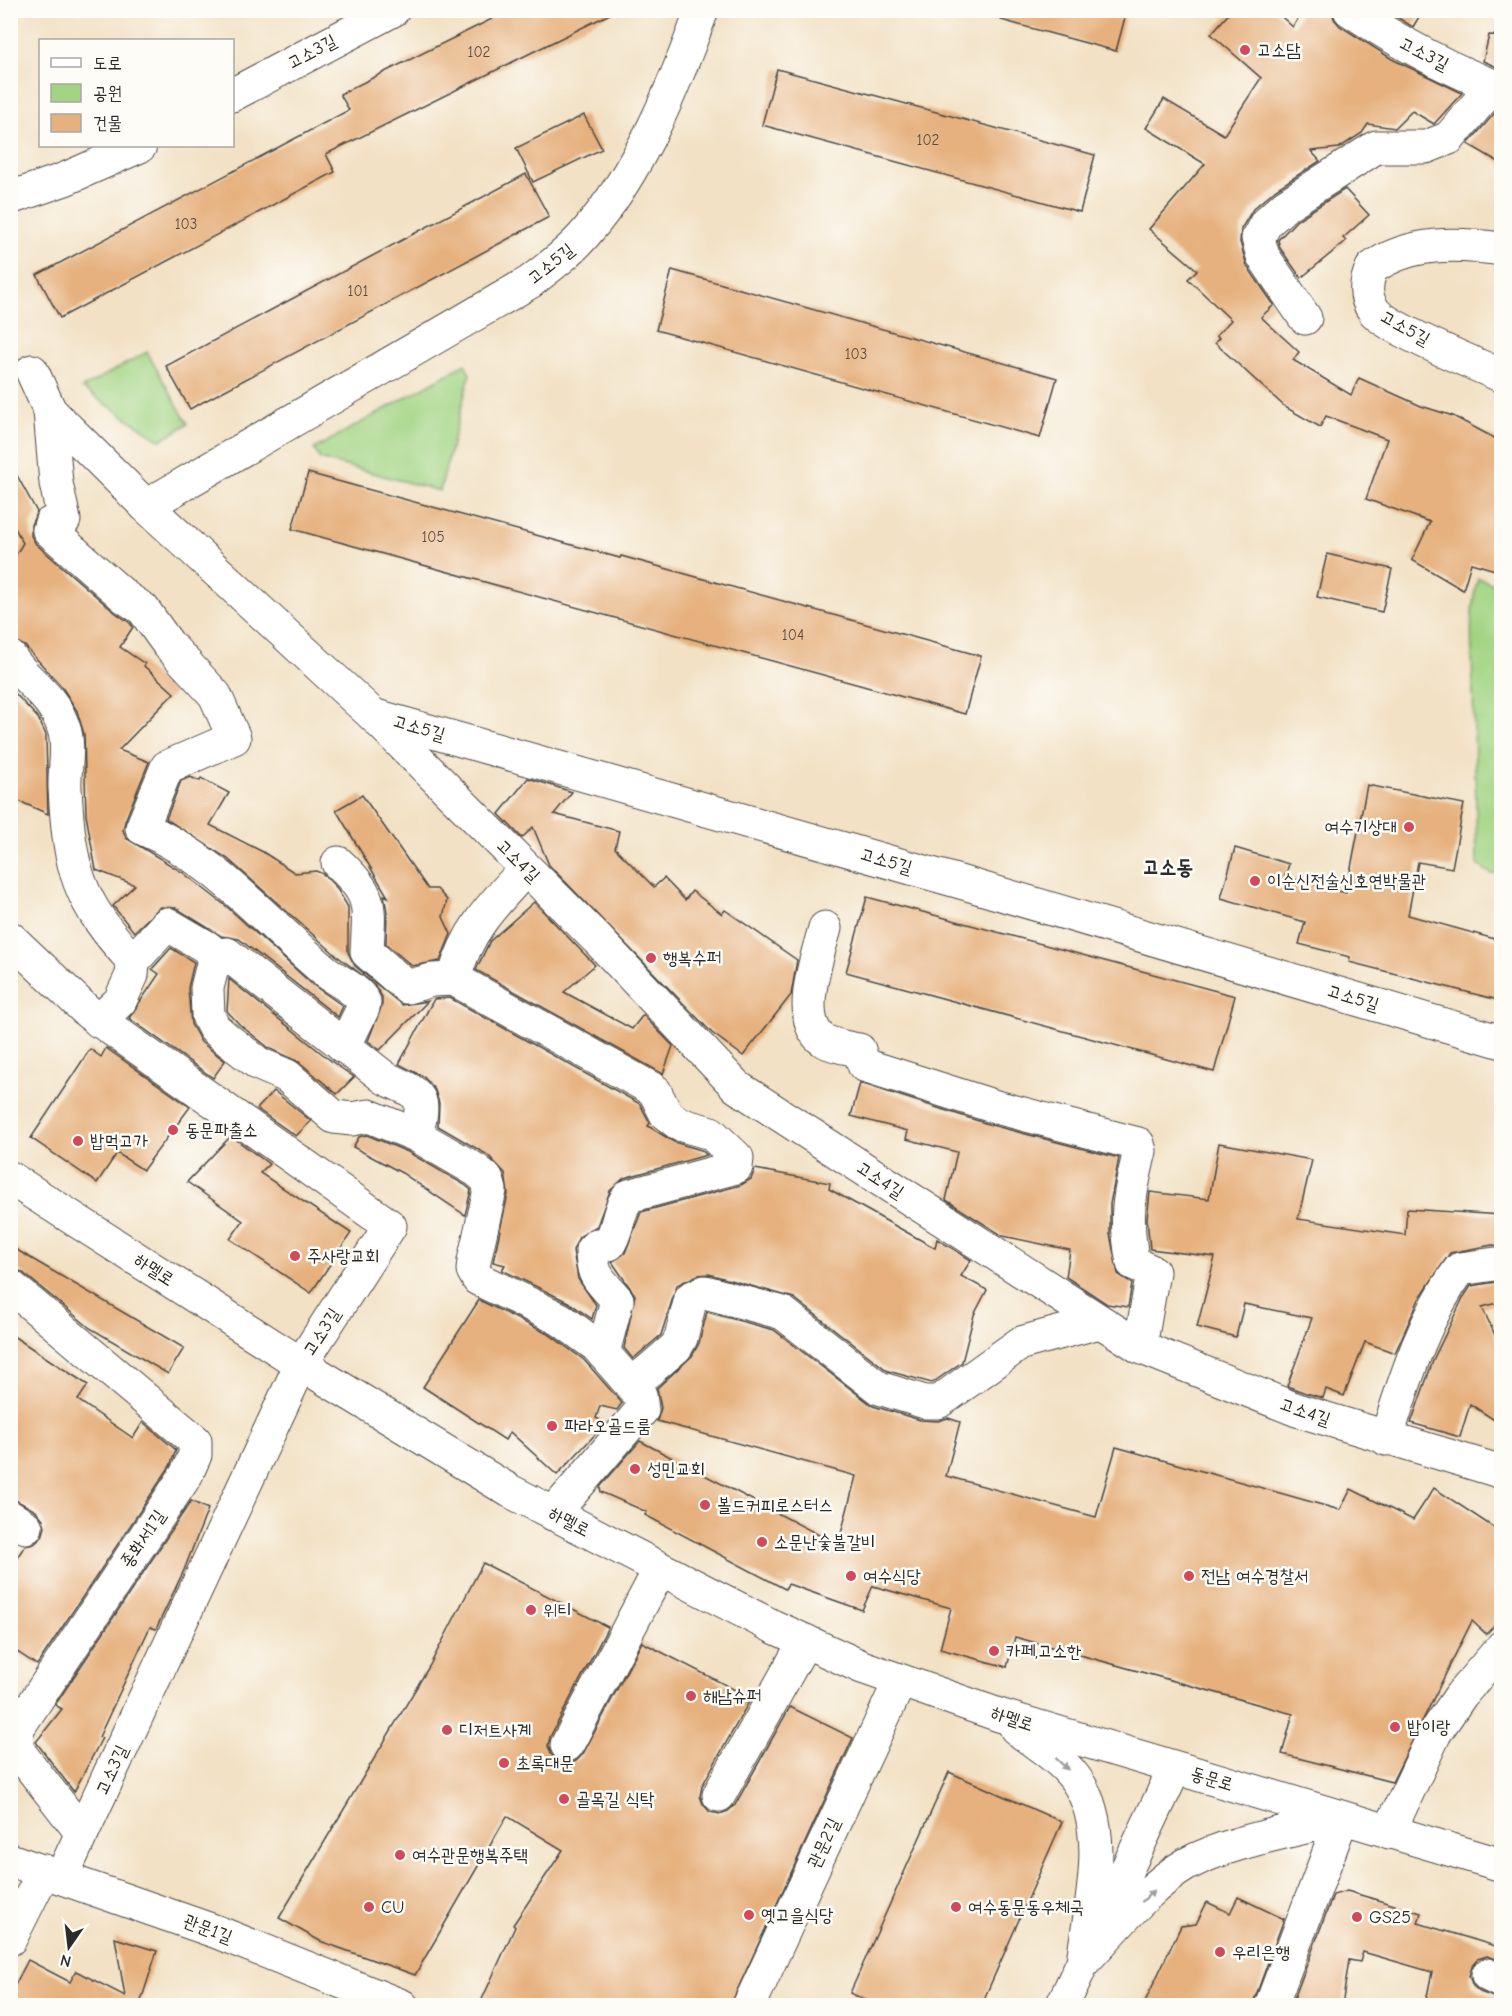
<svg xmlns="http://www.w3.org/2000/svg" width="1512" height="2016" viewBox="0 0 1512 2016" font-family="'Comic Neue','Poor Story',sans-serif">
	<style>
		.green { fill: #a2d483; stroke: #668057; stroke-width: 1.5 }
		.building { fill: #e6b17e }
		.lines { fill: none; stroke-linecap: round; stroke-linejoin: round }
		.minor-casing { stroke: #494642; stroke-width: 35 }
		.minor { stroke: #fff; stroke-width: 33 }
		.oneway { fill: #a0a0a0 }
		.poi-dot { fill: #d1495b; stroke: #fdfcf7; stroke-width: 2 }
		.labels { text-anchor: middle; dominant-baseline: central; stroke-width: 5; stroke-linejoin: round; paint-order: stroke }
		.number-label { font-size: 15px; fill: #5a4c40 }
		.poi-label { font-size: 18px; fill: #2b2b2b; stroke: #fdfcf7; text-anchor: start }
		.street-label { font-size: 18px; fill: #2b2b2b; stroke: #fdfcf7 }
		.quarter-label { font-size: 21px; font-weight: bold; fill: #2b2b2b; stroke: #fdfcf7 }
	</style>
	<rect width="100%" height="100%" fill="#fdfcf7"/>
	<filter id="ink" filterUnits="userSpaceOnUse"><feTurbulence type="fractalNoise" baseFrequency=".0167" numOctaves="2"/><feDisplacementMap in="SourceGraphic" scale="12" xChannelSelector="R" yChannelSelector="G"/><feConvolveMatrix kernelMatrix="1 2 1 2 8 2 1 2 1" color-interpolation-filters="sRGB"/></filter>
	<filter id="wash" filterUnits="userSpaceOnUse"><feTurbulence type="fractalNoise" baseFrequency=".008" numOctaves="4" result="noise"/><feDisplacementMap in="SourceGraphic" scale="24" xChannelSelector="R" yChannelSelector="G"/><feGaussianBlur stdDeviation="1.35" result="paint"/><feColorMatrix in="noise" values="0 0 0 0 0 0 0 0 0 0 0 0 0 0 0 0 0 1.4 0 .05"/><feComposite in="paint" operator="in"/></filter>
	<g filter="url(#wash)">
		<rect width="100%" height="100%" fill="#f2e1c4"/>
		<g class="green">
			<path d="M147 352 188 424 160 440 82 388Z"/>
			<path d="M465 364 470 374 440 491 320 459 314 449Z"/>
			<path d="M1478 578 1501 587V874H1491L1477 864C1476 807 1475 750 1473 693 1473 653 1467 617 1478 578Z"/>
		</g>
		<g id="blocks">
			<g class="building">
				<path d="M510 10H618L326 154 335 172 60 318 37 275 349 110 340 94Z"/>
				<path d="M1002 10H1127L1116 51 1001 20Z"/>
				<path d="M1232 10H1274L1293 27 1303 10H1332L1334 19 1340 26 1392 59 1462 93 1434 124 1412 111 1395 128 1368 124 1362 133 1339 148 1311 151 1320 161 1276 189 1253 209 1241 229 1240 242 1247 266 1274 305 1261 317 1299 352 1293 360 1351 395 1359 378 1421 406 1453 416 1502 442V572L1471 563 1463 590 1412 560 1430 522 1366 499 1387 439 1326 416 1320 427 1285 407 1215 343 1219 338 1216 336 1231 320 1188 279 1197 270 1149 229 1205 164 1146 128 1164 99 1224 135 1261 78 1211 34Z"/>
				<path d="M1385 10H1423L1413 27Z"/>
				<path d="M1489 35 1502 36V69L1483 61Z"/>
				<path d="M777 69 1095 155 1080 212 762 125Z"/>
				<path d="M1500 107H1502V164L1468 144Z"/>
				<path d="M584 115 602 149 533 182 516 148Z"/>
				<path d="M526 174 549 217 190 409 166 366Z"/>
				<path d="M1345 189 1369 215 1343 238 1346 241 1301 278 1280 248 1278 240 1297 220Z"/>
				<path d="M672 270 1057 378 1040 438 656 330Z"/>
				<path d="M14 470 37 512 31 525V536L36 544 113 611 130 623 133 627 120 647 145 664 144 666 174 693 119 750 149 762 125 821 123 830 126 838 182 872 226 906 313 985 343 1006 338 1017 239 939 221 936 176 908 160 907 134 932 113 906 135 885 96 870 86 815 84 734 77 711 62 687 25 646 10 639V564L23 543 10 519V471Z"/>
				<path d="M308 473 620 558 621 556 981 656 965 714 292 529Z"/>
				<path d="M1327 554 1392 569 1382 612 1317 597Z"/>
				<path d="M10 688 38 718 46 735 48 814 10 797Z"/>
				<path d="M190 777 200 781 201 778 229 793 210 825 263 852 295 873 316 871 323 874 336 887 348 907V952L355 966 402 1005 428 1001 380 1050 368 1041 382 1005V997L374 984 337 956 228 859 166 819 181 781Z"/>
				<path d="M528 778 572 792 554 814 619 831 615 848 654 887 664 878 685 900 692 891 722 914 725 910 797 960 791 995 743 1056 712 1033 549 865 533 827 522 838 499 814Z"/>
				<path d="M1367 785 1464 804 1452 868 1418 862 1408 915 1502 941V1001L1349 962 1350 957 1299 944 1305 922 1221 898 1235 848 1289 864 1285 877 1346 893Z"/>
				<path d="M362 795 428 889H437L447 900 443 917 451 934 440 961 412 966 386 944 387 912 384 895 388 897 336 810Z"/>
				<path d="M867 897 1235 996 1214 1072 846 972Z"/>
				<path d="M534 902 595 965 564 992 632 1029 643 1015 673 1046 663 1074 476 970 490 941Z"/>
				<path d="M171 948 194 962 188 988 191 1024 201 1042 225 1061 213 1078 129 1018 159 974 152 969Z"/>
				<path d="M229 979 335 1064 354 1077 337 1094 299 1062 269 1048 240 1025 227 1011Z"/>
				<path d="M450 998 640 1104 650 1123 648 1126 674 1142 701 1150 707 1155 624 1178 610 1191 597 1226 579 1237 573 1250 578 1279 596 1305 592 1319 568 1302 502 1270 505 1265 493 1262 508 1194 505 1173 488 1155 438 1126 439 1103 435 1090 424 1077 399 1064 434 999Z"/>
				<path d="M106 1048 190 1107 143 1170 117 1153 97 1183 31 1138 90 1049 101 1057Z"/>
				<path d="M860 1083 991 1125 1119 1158 1110 1204V1234L1118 1274 1132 1283 1128 1307 1107 1304 1066 1277 1070 1250 1003 1236 946 1200 957 1152 906 1139 908 1131 851 1116Z"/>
				<path d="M274 1091 311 1121 296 1136 257 1109Z"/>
				<path d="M367 1135 408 1152 465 1185 471 1190 465 1215 402 1173 353 1147 359 1137Z"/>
				<path d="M231 1136 269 1164 260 1173 351 1233 311 1293 230 1239 243 1221 187 1182Z"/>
				<path d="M1219 1143 1312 1160 1298 1219 1405 1235 1407 1209 1502 1215V1246L1492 1245 1450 1253 1419 1299 1395 1353 1365 1342 1344 1396 1326 1389 1323 1398 1303 1392 1287 1386 1312 1318 1244 1304 1236 1337 1197 1327 1215 1257 1150 1249 1147 1219 1150 1192 1209 1199Z"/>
				<path d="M755 1169 830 1183 829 1189 935 1248 937 1239 971 1260 961 1276 987 1290 974 1315 962 1362 932 1383 888 1371 794 1298 709 1274 698 1275 677 1285 661 1335 633 1359 624 1348 635 1295 612 1262 625 1253 641 1212 741 1185 751 1179Z"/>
				<path d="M10 1246 184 1348 168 1374 90 1328 22 1272 10 1268Z"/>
				<path d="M1502 1281V1302L1482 1307 1502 1350V1425L1470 1404 1460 1437 1411 1423 1434 1358 1463 1298 1471 1286Z"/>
				<path d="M479 1300 550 1335 584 1360 622 1403 617 1410 600 1406 596 1418 606 1423 557 1475 510 1432 505 1440 423 1387Z"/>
				<path d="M707 1312 774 1330 873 1406 920 1420 938 1421 948 1418 960 1422 946 1476 1096 1517 1116 1447 1340 1510 1351 1489 1413 1520 1434 1488 1502 1533V1618L1486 1634 1472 1621 1392 1782 1282 1754 1293 1714 1015 1637 1007 1667 940 1649 951 1608 873 1586 862 1610 788 1584 785 1589 645 1515 647 1512 601 1492 600 1487 640 1441 838 1545 856 1476 657 1421 661 1408 657 1388 692 1356 699 1343Z"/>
				<path d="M10 1334 88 1385 78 1400 133 1438 143 1422 176 1450 170 1466 37 1665 10 1647V1567L25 1546 34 1544 42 1537 45 1527 43 1519 36 1511 10 1497Z"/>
				<path d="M191 1501 208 1509 184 1570 156 1629 150 1627 99 1737 102 1738 74 1792 36 1742 62 1709 55 1705Z"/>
				<path d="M483 1563 608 1627 550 1737 548 1746 551 1754 559 1762 567 1764 576 1761 583 1754 642 1642 751 1698 702 1786 700 1796 703 1804 710 1812 720 1814 728 1811 735 1805 790 1707 853 1738 730 2006H479L515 1927 513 1925 563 1850 507 1816 415 1975 320 1941 279 1918 430 1665Z"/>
				<path d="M949 1772 1062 1822 981 2006H879L850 1993Z"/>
				<path d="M1347 1891 1421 1913 1418 1923 1502 1948V1961L1487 1956 1478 1959 1472 1966 1469 1976 1473 1986 1480 1992 1502 2000V2006H1425L1432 1972 1363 1952 1360 1962 1349 1960 1342 2006H1315L1294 1999 1333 1895Z"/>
				<path d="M1238 1897 1284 1919 1252 2006H1143L1181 1926 1196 1924 1207 1902 1230 1913Z"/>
				<path d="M115 1938 157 1951 140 2004 144 2006H10V1995L28 1960 70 1982 76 1971 125 1996Z"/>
			</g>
		</g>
	</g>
	<g filter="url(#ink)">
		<use href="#blocks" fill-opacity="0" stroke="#494642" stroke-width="1.5"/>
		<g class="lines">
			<defs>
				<g id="minor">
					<path d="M702 10C674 87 640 171 585 234 569 253 549 267 530 282L146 506 373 715 967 884 1502 1042"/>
					<path d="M1350 10C1398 42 1447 69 1502 89"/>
					<path d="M232 95 393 10"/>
					<path d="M10 198 65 179 140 146"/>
					<path d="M1502 249C1457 243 1410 241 1372 268 1365 283 1364 297 1374 311 1388 329 1476 364 1502 376"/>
					<path d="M1305 318 1263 256 1258 238 1266 223 1286 205 1376 147H1426L1449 138 1493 86"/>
					<path d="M32 371 50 411 146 506"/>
					<path d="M50 411 56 483 64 520 51 523 49 530 125 597 143 609 168 644 215 695 234 738 167 767 142 828C214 858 266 922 325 971 338 982 355 987 364 1002L363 1008 344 1047"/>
					<path d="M10 657C27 684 54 695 64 729 70 747 64 769 65 788 69 869 78 901 133 961"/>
					<path d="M374 716 598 940 737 1087 1140 1347 1297 1410 1502 1472"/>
					<path d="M338 863C374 896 369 906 367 952L407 987 432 980 454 979"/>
					<path d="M526 869C493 904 466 931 454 979L654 1090 666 1114 679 1124 711 1133 737 1158 736 1167 629 1196C617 1210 619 1229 609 1244L597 1245 592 1250C592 1279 601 1280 617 1300L603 1353"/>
					<path d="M825 928C818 955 794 1020 823 1040 833 1046 848 1048 859 1050L864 1065 996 1107 1138 1144 1140 1151C1129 1196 1124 1217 1133 1263L1153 1272 1140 1347"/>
					<path d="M10 938 89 1013 390 1226 301 1364 62 1876"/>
					<path d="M214 960 217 955 227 954 385 1078C421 1095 427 1094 416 1135"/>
					<path d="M99 1021 120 1001 132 975 133 961 167 924 208 948 214 960 207 988 208 1016 214 1028 228 1040 259 1064 287 1076 334 1117 352 1119 369 1116 416 1135 476 1170 487 1179 490 1190 474 1261 473 1270 478 1279 560 1319 597 1346 640 1395 642 1410 553 1514"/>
					<path d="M10 1178 301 1364 510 1491 772 1626 862 1667 999 1715 1502 1865"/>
					<path d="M10 1286 195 1441V1455L186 1475 19 1726 16 1737 18 1751 82 1833"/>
					<path d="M632 1385 676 1347 681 1338 691 1298 705 1292 783 1313 879 1388 925 1402H938L947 1396 1021 1343 1099 1322"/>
					<path d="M1386 1439C1405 1380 1423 1319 1460 1269L1495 1264"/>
					<path d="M10 1517 26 1527"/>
					<path d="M1016 1728C1036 1744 1060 1758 1075 1778 1112 1828 1090 1906 1083 1962 1115 1929 1147 1887 1187 1864 1227 1842 1297 1830 1342 1818"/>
					<path d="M567 1745 660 1569"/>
					<path d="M719 1795 805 1641"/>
					<path d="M1389 1832 1435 1733 1461 1695 1502 1647"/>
					<path d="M10 1860 217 1932 402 2006"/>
					<path d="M10 1939 44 1871"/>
					<path d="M1488 1975 1502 1982"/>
					<path d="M749 2006 900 1681"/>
					<path d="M1062 2006 1175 1768"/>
					<path d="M1271 2006 1342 1818"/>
				</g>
			</defs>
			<use href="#minor" class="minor-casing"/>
			<use href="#minor" class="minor"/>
		</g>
		<defs><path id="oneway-solid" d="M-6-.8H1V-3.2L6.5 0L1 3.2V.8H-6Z" transform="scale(1.5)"/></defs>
		<g class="oneway">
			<use href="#oneway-solid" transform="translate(1062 1764) rotate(43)"/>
			<use href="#oneway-solid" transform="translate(1148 1896) rotate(-43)"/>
		</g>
	</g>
	<g class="poi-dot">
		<circle cx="1245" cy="50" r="6"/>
		<circle cx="1409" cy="827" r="6"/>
		<circle cx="1255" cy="881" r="6"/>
		<circle cx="651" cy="958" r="6"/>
		<circle cx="173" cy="1130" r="6"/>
		<circle cx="78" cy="1141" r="6"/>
		<circle cx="295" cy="1256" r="6"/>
		<circle cx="552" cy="1426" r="6"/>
		<circle cx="635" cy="1469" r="6"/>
		<circle cx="705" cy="1505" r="6"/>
		<circle cx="762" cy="1542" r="6"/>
		<circle cx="851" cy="1576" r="6"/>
		<circle cx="1189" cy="1576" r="6"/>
		<circle cx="531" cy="1610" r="6"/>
		<circle cx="994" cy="1651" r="6"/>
		<circle cx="691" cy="1696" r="6"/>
		<circle cx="1395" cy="1727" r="6"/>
		<circle cx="447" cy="1730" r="6"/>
		<circle cx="504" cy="1763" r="6"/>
		<circle cx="564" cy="1799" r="6"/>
		<circle cx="400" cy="1855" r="6"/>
		<circle cx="369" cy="1907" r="6"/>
		<circle cx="956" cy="1907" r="6"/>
		<circle cx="749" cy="1915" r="6"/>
		<circle cx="1357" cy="1917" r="6"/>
		<circle cx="1220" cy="1952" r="6"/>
	</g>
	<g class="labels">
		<g class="number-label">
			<text x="479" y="52">102</text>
			<text x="928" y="140">102</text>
			<text x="186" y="224">103</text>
			<text x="358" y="291">101</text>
			<text x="856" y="354">103</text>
			<text x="433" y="537">105</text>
			<text x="793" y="635">104</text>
		</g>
		<g class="poi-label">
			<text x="1257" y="50">고소담</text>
			<text x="1397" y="827" text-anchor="end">여수기상대</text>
			<text x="1267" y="881">이순신전술신호연박물관</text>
			<text x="663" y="958">행복수퍼</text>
			<text x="185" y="1130">동문파출소</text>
			<text x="90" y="1141">밥먹고가</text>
			<text x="307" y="1256">주사랑교회</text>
			<text x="564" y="1426">파라오골드룸</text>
			<text x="647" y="1469">성민교회</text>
			<text x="717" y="1505">볼드커피로스터스</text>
			<text x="774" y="1542">소문난숯불갈비</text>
			<text x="863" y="1576">여수식당</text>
			<text x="1201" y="1576">전남 여수경찰서</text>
			<text x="543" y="1610">위티</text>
			<text x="1006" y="1651">카페,고소한</text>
			<text x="703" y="1696">해남슈퍼</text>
			<text x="1407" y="1727">밥이랑</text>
			<text x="459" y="1730">디저트사계</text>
			<text x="516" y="1763">초록대문</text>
			<text x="576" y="1799">골목길 식탁</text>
			<text x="412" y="1855">여수관문행복주택</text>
			<text x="381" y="1907">CU</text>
			<text x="968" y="1907">여수동문동우체국</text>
			<text x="761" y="1915">옛고을식당</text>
			<text x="1369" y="1917">GS25</text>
			<text x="1232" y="1952">우리은행</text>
		</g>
		<g class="street-label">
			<text transform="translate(312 52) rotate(-28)">고소3길</text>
			<text transform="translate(1424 54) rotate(27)">고소3길</text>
			<text transform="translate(551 264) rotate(-39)">고소5길</text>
			<text transform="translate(1405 328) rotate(29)">고소5길</text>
			<text transform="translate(419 728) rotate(16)">고소5길</text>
			<text transform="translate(518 861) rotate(44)">고소4길</text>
			<text transform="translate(886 861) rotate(16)">고소5길</text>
			<text transform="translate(1353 998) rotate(17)">고소5길</text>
			<text transform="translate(880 1180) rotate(33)">고소4길</text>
			<text transform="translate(154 1270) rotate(33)">하멜로</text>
			<text transform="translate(322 1332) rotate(-57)">고소3길</text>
			<text transform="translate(1305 1412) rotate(19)">고소4길</text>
			<text transform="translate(569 1522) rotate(27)">하멜로</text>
			<text transform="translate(143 1539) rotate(-56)">종화서1길</text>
			<text transform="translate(1012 1719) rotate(18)">하멜로</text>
			<text transform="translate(112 1770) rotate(-65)">고소3길</text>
			<text transform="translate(1212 1779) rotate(17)">동문로</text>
			<text transform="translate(824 1843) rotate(-65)">관문2길</text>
			<text transform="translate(208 1929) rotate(21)">관문1길</text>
		</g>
		<g class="quarter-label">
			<text x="1168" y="867">고소동</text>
		</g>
	</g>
	<rect width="1512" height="2016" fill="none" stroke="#fdfcf7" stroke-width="36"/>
	<rect x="39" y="39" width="195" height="108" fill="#fdfcf7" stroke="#a9a8a5" stroke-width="1.5"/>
	<rect x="51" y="58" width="30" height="9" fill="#ffffff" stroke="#a9a8a5" stroke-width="1.5"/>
	<text x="93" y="69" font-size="18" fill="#2b2b2b">도로</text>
	<rect x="51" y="84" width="30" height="18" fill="#a2d483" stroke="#a9a8a5" stroke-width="1.5"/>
	<text x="93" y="99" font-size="18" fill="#2b2b2b">공원</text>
	<rect x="51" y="114" width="30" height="18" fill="#e6b17e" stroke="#a9a8a5" stroke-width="1.5"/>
	<text x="93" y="129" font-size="18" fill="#2b2b2b">건물</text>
	<g transform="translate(69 1947) rotate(194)" stroke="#fdfcf7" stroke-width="4.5" paint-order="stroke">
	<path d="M0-4.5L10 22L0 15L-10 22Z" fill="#2b2b2b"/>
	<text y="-9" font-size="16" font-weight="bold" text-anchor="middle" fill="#2b2b2b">N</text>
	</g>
</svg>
